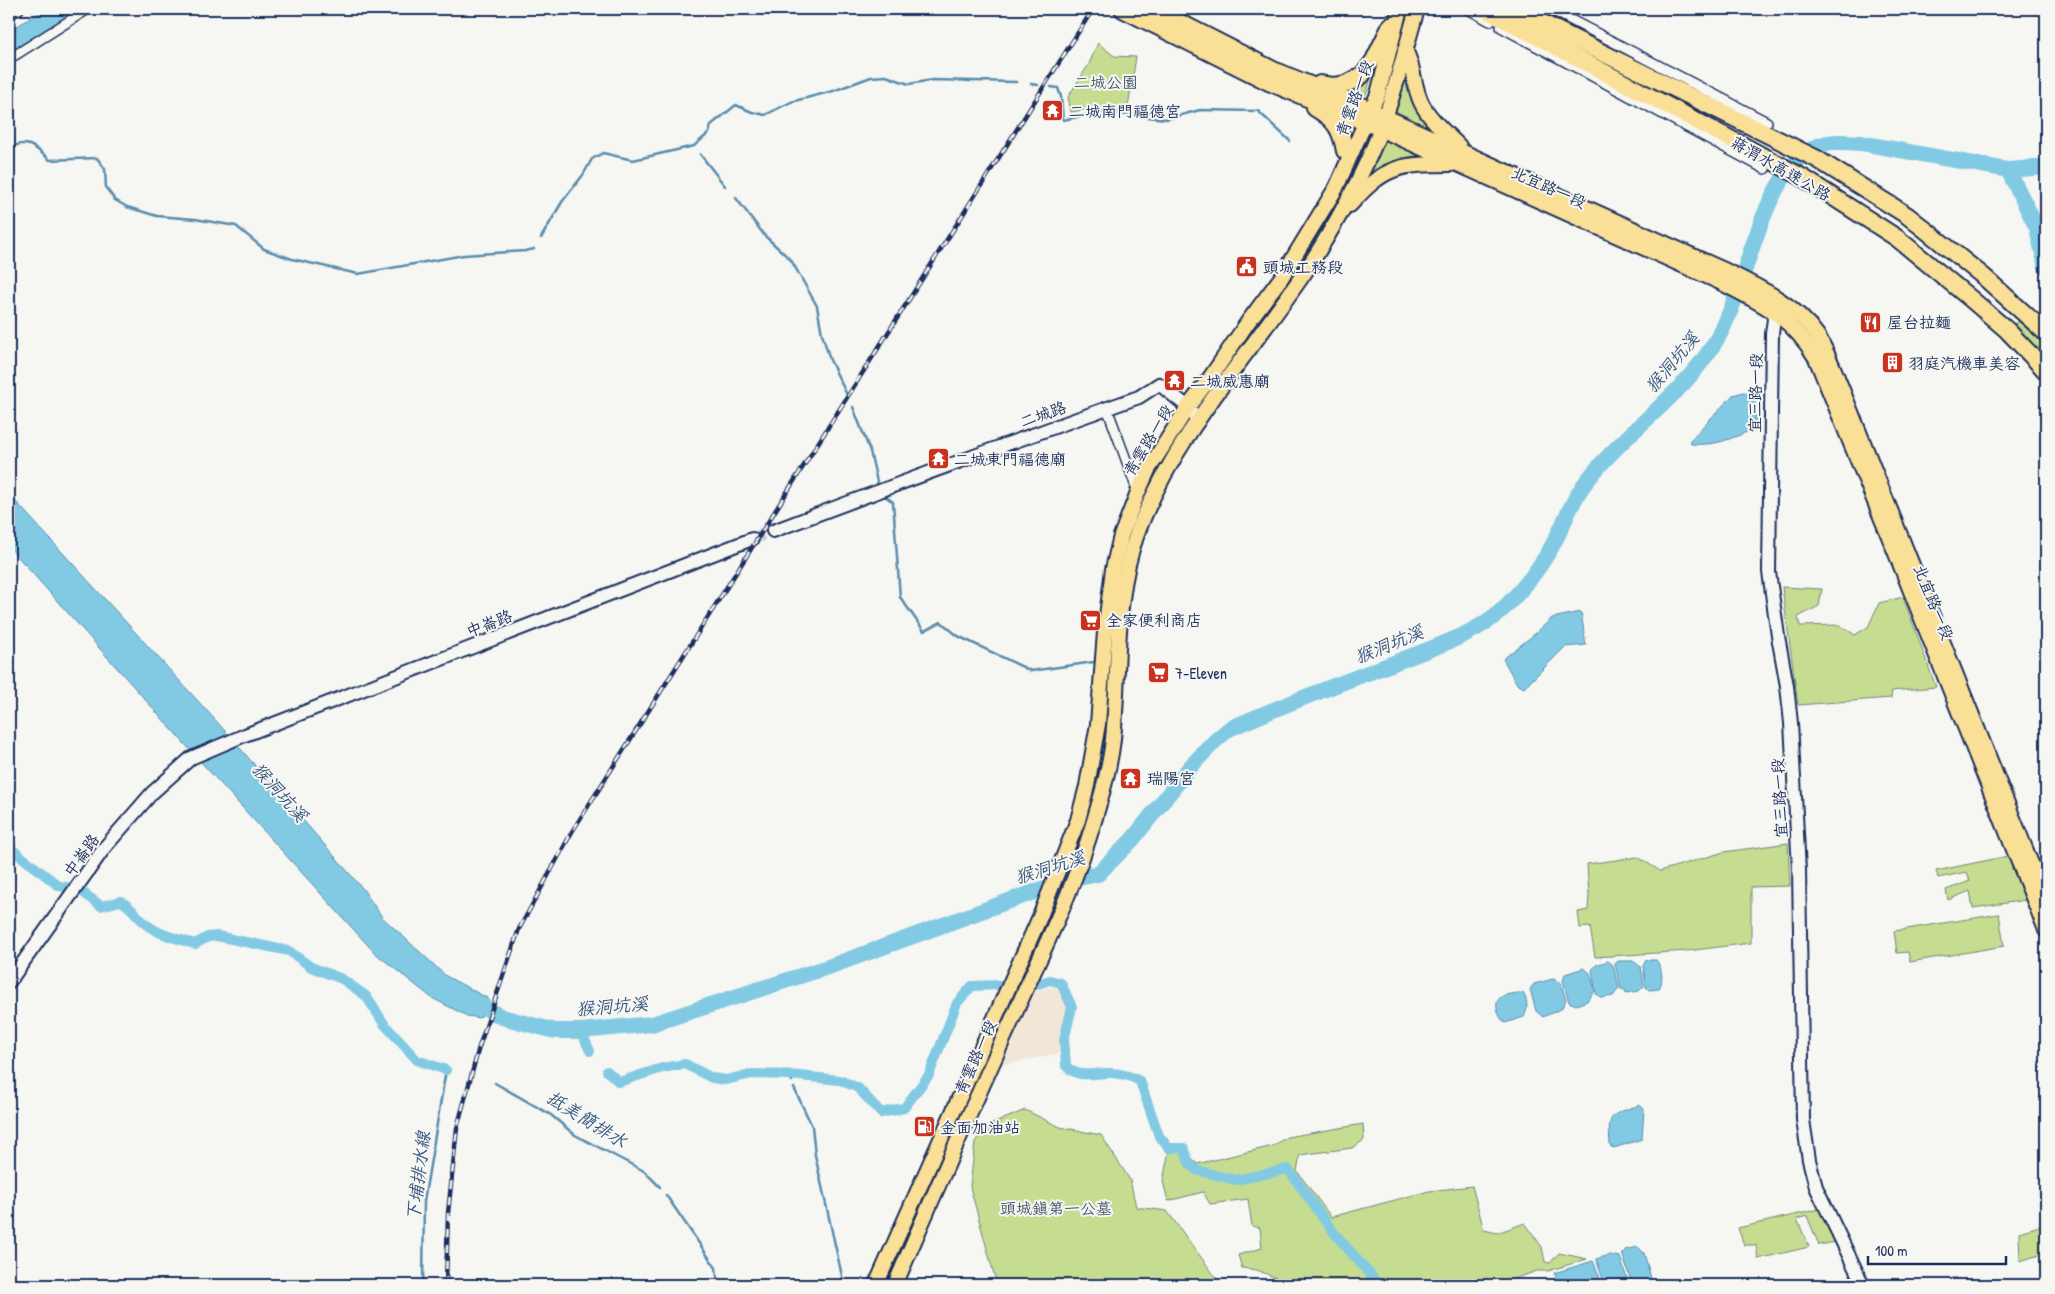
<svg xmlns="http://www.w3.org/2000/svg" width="2055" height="1294" viewBox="0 0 2055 1294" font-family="'Patrick Hand','LXGW WenKai TC',sans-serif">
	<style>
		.built { fill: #f2e6d7 }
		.green { fill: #c5dc91; stroke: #708678 }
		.water { fill: #82cae3; stroke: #598cae }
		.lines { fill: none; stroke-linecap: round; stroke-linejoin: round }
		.stream { stroke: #598cae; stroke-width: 2.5 }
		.canal { stroke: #82cae3; stroke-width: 10 }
		.river { stroke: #82cae3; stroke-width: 16 }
		.secondary-tunnel { stroke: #caced4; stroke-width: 12; stroke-dasharray: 12 6; stroke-linecap: butt }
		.street-casing { stroke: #1b2f5e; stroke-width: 12 }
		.secondary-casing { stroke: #1b2f5e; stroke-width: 16 }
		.primary-casing { stroke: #1b2f5e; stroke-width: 18 }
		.highway-casing { stroke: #1b2f5e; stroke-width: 20 }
		.street { stroke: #f6f6f2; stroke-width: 9 }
		.secondary { stroke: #f6f6f2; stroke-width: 12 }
		.primary { stroke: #fadf96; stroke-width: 14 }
		.highway { stroke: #fadf96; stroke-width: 16 }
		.rail-casing { stroke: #1b2f5e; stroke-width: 4.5 }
		.rail { stroke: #f6f6f2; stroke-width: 2.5; stroke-dasharray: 8; stroke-linecap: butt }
		.labels { text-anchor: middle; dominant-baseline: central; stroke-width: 4; stroke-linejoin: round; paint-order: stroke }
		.park-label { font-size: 16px; fill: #465a6b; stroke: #f6f6f2 }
		.street-label { font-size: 16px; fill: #1b2f5e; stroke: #f6f6f2 }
		.poi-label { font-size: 16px; fill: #1b2f5e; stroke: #f6f6f2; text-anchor: start }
		.water-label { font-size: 18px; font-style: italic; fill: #35567f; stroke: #f6f6f2 }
	</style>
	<rect width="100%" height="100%" fill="#f6f6f2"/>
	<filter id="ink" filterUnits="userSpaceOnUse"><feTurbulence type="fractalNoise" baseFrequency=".02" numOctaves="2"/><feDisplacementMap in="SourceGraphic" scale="10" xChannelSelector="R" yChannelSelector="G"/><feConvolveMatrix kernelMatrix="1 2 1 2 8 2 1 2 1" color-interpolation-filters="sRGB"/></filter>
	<g filter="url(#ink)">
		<path class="built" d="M1055 986 1064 995 1067 1005 1062 1053 999 1065 1030 992Z"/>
		<g class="green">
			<path d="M1098 43 1114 56 1136 57 1127 113 1096 108 1071 112 1068 97 1089 64Z"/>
			<path d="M1370 73 1372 76 1366 94 1360 98 1332 89Z"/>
			<path d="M1408 80 1428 121 1429 126 1426 127 1396 111 1401 85Z"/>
			<path d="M1385 136 1420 153V155L1401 158 1374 170 1370 167Z"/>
			<path d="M2024 320 2046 342V361L2011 325Z"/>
			<path d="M1782 587 1822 589 1819 606 1798 617 1800 626 1840 625 1855 635 1868 627 1879 603 1903 597 1936 687 1892 691 1891 698 1798 705Z"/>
			<path d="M1788 843 1790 886 1751 887V943L1687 951 1595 957 1590 927 1580 928 1578 912 1588 910 1589 895 1587 864 1638 857 1660 871 1724 852Z"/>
			<path d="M2008 856 2026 900 1973 908 1970 891 1948 900 1946 890 1970 881 1967 872 1938 878 1936 871Z"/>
			<path d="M1999 914 2004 946 1910 962 1908 952 1897 953 1894 931Z"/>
			<path d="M1025 1110 1060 1127 1101 1135 1130 1180 1136 1207 1167 1211 1217 1279 1228 1285H997L970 1187 975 1142 985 1127Z"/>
			<path d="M1363 1124 1364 1140 1352 1148 1300 1155 1297 1171 1331 1217 1429 1191 1472 1186 1484 1230 1497 1233 1525 1223 1542 1247 1545 1262 1550 1263 1559 1253 1587 1259 1548 1271H1537L1496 1285H1293L1257 1270 1242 1268 1238 1255 1262 1248 1260 1228 1252 1226 1248 1199 1210 1204 1203 1192 1168 1201 1163 1181 1170 1145 1183 1147 1197 1164 1273 1146 1287 1137Z"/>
			<path d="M1820 1209 1836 1242 1819 1245 1807 1216 1797 1219 1809 1247 1758 1259 1756 1245H1744L1738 1228Z"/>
			<path d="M2046 1224V1253L2020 1261 2019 1232Z"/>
		</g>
		<g class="water">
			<path d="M45 9H80L9 53V31Z"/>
			<path d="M1743 392 1750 393 1755 396 1756 426 1754 429C1730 439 1717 446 1691 444L1690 440 1733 395Z"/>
			<path d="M9 494 218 723 363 889 382 917 446 976 489 999 480 1018 467 1016 432 998 375 953 200 761 9 547Z"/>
			<path d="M1581 612 1586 645 1565 647 1524 688 1517 684 1503 659 1536 633 1552 618Z"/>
			<path d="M1646 960H1656C1662 967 1664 980 1659 989L1649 990 1646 987 1643 966Z"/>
			<path d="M1608 961 1613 965 1619 988 1613 996 1602 998 1596 994 1592 970 1596 965Z"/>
			<path d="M1618 961H1633L1641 967 1644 986 1639 991 1626 993 1625 990 1621 989 1615 964Z"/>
			<path d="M1584 968 1590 973 1595 990 1587 1001 1576 1005 1569 1002 1563 981 1565 974Z"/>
			<path d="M1553 979 1561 983 1566 1000 1561 1009 1543 1017 1536 1011 1530 989 1534 984Z"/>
			<path d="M1518 993H1523C1528 1000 1528 1010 1524 1017L1505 1023C1499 1018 1492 1003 1501 997 1505 994 1513 994 1518 993Z"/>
			<path d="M1640 1105 1644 1109 1642 1139 1614 1148 1610 1146C1608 1113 1609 1115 1640 1105Z"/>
			<path d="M1638 1247 1644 1253 1652 1282 1647 1285H1632L1622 1253 1625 1252V1250Z"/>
			<path d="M1610 1255 1620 1257 1629 1285H1605L1596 1259Z"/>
			<path d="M1593 1261 1600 1278 1576 1285H1560L1554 1273Z"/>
		</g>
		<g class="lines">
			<g class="stream">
				<path d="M1031 84 1038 85"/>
				<path d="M1051 87 1058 88 1061 97 1063 120 1101 112 1166 119 1200 110 1258 111 1290 141"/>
				<path d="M9 148C28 138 36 148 50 160L97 158 105 169 106 188 115 200 127 207 157 216 195 219 236 226 264 249 292 259 358 274 464 255 525 251 534 249"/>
				<path d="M700 154 725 186"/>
				<path d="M736 198 765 236 791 260 817 306 822 334 830 360 847 395"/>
				<path d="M541 238 562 202 583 175 592 159 603 153 633 160 694 146 709 133 711 125 736 105 752 112 765 115 791 102 833 91 871 77 886 76 909 84 932 80 1016 82"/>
				<path d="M853 407 870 451 878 486"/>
				<path d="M885 496 893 502 900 597 924 631 941 622 958 636 1031 671 1094 662"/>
				<path d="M789 1075 792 1081"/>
				<path d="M495 1083 551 1115 575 1135 644 1171 660 1187"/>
				<path d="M794 1088 812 1126 815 1155 844 1285"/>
				<path d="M666 1195 716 1268 718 1285"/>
				<path d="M423 1285 424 1201 446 1070"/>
			</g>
			<g class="canal">
				<path d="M9 847 59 886 72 888"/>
				<path d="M81 891 101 906 121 901C133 908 137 917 147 925 160 935 179 939 195 944L208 937 217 936 289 951 311 967 342 979 366 996 385 1025 417 1060 446 1070"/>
				<path d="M1035 985 1050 980 1061 983 1072 1007 1064 1040 1066 1066C1079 1079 1093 1073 1109 1073 1120 1073 1131 1076 1140 1081L1159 1136 1169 1148H1184L1189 1163 1196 1170 1236 1180 1288 1169 1331 1229 1379 1285"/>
				<path d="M581 1031 590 1051"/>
				<path d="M607 1071 619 1082 662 1068 685 1064 712 1078 726 1080 752 1074 789 1075 840 1080 858 1088 881 1113 904 1108 929 1075 957 1003 972 986 999 985"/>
			</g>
			<g class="river">
				<path d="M2008 170 2037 228 2046 267"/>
				<path d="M467 998 502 1017 555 1031H581L652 1024 831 966 1064 881 1098 874 1132 840 1190 767 1216 740 1229 729C1284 704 1342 683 1399 661 1434 647 1478 634 1505 607 1521 591 1536 573 1548 553 1560 534 1567 512 1579 492 1585 482 1594 472 1602 463 1640 421 1688 389 1717 339 1749 285 1758 177 1816 147 1830 140 1847 142 1861 143L2008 170 2046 167"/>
			</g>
			<path class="secondary-tunnel" d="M752 539 773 531"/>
			<defs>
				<g id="street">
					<path d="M1468 9 1490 21"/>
					<path d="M1550 9 1767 122"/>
					<path d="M9 15 19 9"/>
					<path d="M1501 27 1765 169"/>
					<path d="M9 59 88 9"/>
					<path d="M1107 408 1138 492"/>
				</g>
				<g id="secondary">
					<path d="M1779 306 1775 311 1772 334 1769 572 1778 636 1787 686 1791 723 1799 870 1803 1120 1809 1160 1816 1187 1863 1285"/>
					<path d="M773 531C895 485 1016 440 1139 397L1159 384 1188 407 1198 422"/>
					<path d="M9 982 105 847 152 793 191 758 245 735 752 539"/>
				</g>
				<g id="primary">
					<path d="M1405 50C1414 66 1413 85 1421 102 1429 119 1446 133 1459 146"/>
					<path d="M1362 75 1373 60 1390 25"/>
					<path d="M1377 113 1726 271C1760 288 1794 303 1817 335 1828 352 1835 373 1843 392L2046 901"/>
					<path d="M1371 125 1720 282C1762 304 1790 315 1816 358L1895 551 2046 930"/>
					<path d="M1350 205C1385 165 1400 164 1452 164"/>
					<path d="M876 1285 1039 919 1078 820 1087 786 1098 724 1105 632 1113 569 1121 536 1138 492 1148 470 1188 407 1210 378 1248 322 1281 278 1336 188 1378 94 1400 9"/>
					<path d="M895 1285C933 1197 971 1109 1011 1022 1040 956 1074 890 1094 821 1102 794 1110 767 1113 739 1120 670 1113 597 1138 531 1176 432 1251 353 1309 266 1341 216 1372 160 1390 103 1400 72 1408 40 1417 9"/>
				</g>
				<g id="highway">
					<path d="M1123 9 1269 82 1365 122"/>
					<path d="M1153 9 1273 70 1371 110"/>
					<path d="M1485 9 1802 177 1897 238 1971 299 2007 330 2046 371"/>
					<path d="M1514 9 1817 159 1908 216 1983 276 2046 333"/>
					<path d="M1320 84C1337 88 1348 85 1362 75"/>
					<path d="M1315 108C1335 120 1341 128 1345 151"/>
				</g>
			</defs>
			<use href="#street" class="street-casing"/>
			<use href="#secondary" class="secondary-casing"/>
			<use href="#primary" class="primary-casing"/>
			<use href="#highway" class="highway-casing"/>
			<use href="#street" class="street"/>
			<use href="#secondary" class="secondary"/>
			<use href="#primary" class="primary"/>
			<use href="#highway" class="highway"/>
			<defs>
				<path id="rail" d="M446 1285 448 1213 457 1128 479 1047 519 929 573 830 1093 9"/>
			</defs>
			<use href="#rail" class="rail-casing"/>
			<use href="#rail" class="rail"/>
		</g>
	</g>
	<defs>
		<symbol id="temple-square" viewBox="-11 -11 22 22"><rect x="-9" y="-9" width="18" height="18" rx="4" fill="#c8321e" stroke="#f6f6f2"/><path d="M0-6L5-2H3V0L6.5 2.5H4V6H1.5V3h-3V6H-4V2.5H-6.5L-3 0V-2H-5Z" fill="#fff"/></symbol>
		<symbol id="civic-square" viewBox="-11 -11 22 22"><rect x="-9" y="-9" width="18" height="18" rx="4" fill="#c8321e" stroke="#f6f6f2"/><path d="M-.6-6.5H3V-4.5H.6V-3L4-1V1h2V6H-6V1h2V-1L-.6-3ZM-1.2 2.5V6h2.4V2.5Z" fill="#fff"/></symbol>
		<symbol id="restaurant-square" viewBox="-11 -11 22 22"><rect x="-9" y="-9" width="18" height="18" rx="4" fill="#c8321e" stroke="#f6f6f2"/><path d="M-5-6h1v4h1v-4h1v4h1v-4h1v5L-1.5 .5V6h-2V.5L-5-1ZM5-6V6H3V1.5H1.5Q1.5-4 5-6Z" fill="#fff"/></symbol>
		<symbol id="building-square" viewBox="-11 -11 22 22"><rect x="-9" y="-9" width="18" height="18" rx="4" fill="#c8321e" stroke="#f6f6f2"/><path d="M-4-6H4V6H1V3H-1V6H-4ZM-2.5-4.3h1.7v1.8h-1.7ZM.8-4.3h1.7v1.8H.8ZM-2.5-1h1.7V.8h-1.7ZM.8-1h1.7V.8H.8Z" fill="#fff"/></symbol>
		<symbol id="supermarket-square" viewBox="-11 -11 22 22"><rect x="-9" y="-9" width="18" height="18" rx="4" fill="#c8321e" stroke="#f6f6f2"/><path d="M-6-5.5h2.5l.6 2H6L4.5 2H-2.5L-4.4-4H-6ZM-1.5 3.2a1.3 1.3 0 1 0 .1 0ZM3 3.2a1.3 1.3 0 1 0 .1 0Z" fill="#fff"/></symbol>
		<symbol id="fuel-square" viewBox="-11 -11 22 22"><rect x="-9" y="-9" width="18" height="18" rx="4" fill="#c8321e" stroke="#f6f6f2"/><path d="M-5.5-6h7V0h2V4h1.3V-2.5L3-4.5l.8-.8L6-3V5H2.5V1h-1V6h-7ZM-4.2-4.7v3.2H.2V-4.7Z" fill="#fff"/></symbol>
	</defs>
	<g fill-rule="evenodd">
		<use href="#temple-square" x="1040" y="98" width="25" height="25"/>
		<use href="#civic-square" x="1234" y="254" width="25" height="25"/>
		<use href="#restaurant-square" x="1858" y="310" width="25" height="25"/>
		<use href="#building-square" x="1880" y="350" width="25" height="25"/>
		<use href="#temple-square" x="1162" y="368" width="25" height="25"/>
		<use href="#temple-square" x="926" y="446" width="25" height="25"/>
		<use href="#supermarket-square" x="1078" y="608" width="25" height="25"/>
		<use href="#supermarket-square" x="1146" y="660" width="25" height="25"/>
		<use href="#temple-square" x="1118" y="766" width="25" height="25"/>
		<use href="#fuel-square" x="912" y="1114" width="25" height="25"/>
	</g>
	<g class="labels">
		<g class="park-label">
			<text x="1106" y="82">二城公園</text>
			<text x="1056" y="1208">頭城鎮第一公墓</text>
		</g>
		<g class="street-label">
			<text transform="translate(1354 98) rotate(-70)">青雲路一段</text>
			<text transform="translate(1781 168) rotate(30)">蔣渭水高速公路</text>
			<text transform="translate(1549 187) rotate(24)">北宜路一段</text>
			<text transform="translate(1755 393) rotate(-89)">宜三路一段</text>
			<text transform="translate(1043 414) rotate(-20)">二城路</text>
			<text transform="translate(1148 440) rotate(-59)">青雲路一段</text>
			<text transform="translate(1934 602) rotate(68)">北宜路一段</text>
			<text transform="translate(489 623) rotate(-21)">中崙路</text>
			<text transform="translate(1779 798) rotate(-93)">宜三路一段</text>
			<text transform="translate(81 855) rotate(-54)">中崙路</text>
			<text transform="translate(975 1057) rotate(-66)">青雲路一段</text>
		</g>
		<g class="poi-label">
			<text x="1069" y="111">二城南門福德宮</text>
			<text x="1263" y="267">頭城工務段</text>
			<text x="1887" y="322">屋台拉麵</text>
			<text x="1908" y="363">羽庭汽機車美容</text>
			<text x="1190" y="381">二城威惠廟</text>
			<text x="954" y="459">二城東門福德廟</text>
			<text x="1106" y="620">全家便利商店</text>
			<text x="1175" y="673">7-Eleven</text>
			<text x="1147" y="778">瑞陽宮</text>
			<text x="940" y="1127">金面加油站</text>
		</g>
		<g class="water-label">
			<text transform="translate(1672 362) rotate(-50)">猴洞坑溪</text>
			<text transform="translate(1389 644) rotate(-22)">猴洞坑溪</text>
			<text transform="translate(280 792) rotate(48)">猴洞坑溪</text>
			<text transform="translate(1050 867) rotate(-17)">猴洞坑溪</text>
			<text transform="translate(612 1006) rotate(-5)">猴洞坑溪</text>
			<text transform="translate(587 1119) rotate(32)">抵美簡排水</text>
			<text transform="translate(418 1176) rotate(-83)">下埔排水線</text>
		</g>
	</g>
	<rect width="2055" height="1294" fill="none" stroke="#f6f6f2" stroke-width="30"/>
	<rect x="15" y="15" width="2025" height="1264" fill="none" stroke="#1b2f5e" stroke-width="2" filter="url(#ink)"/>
	<path d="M1868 1256v8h138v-8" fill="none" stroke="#1b2f5e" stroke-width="2.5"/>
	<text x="1875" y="1256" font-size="15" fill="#1b2f5e" stroke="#f6f6f2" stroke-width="4" paint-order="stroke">100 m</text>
</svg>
